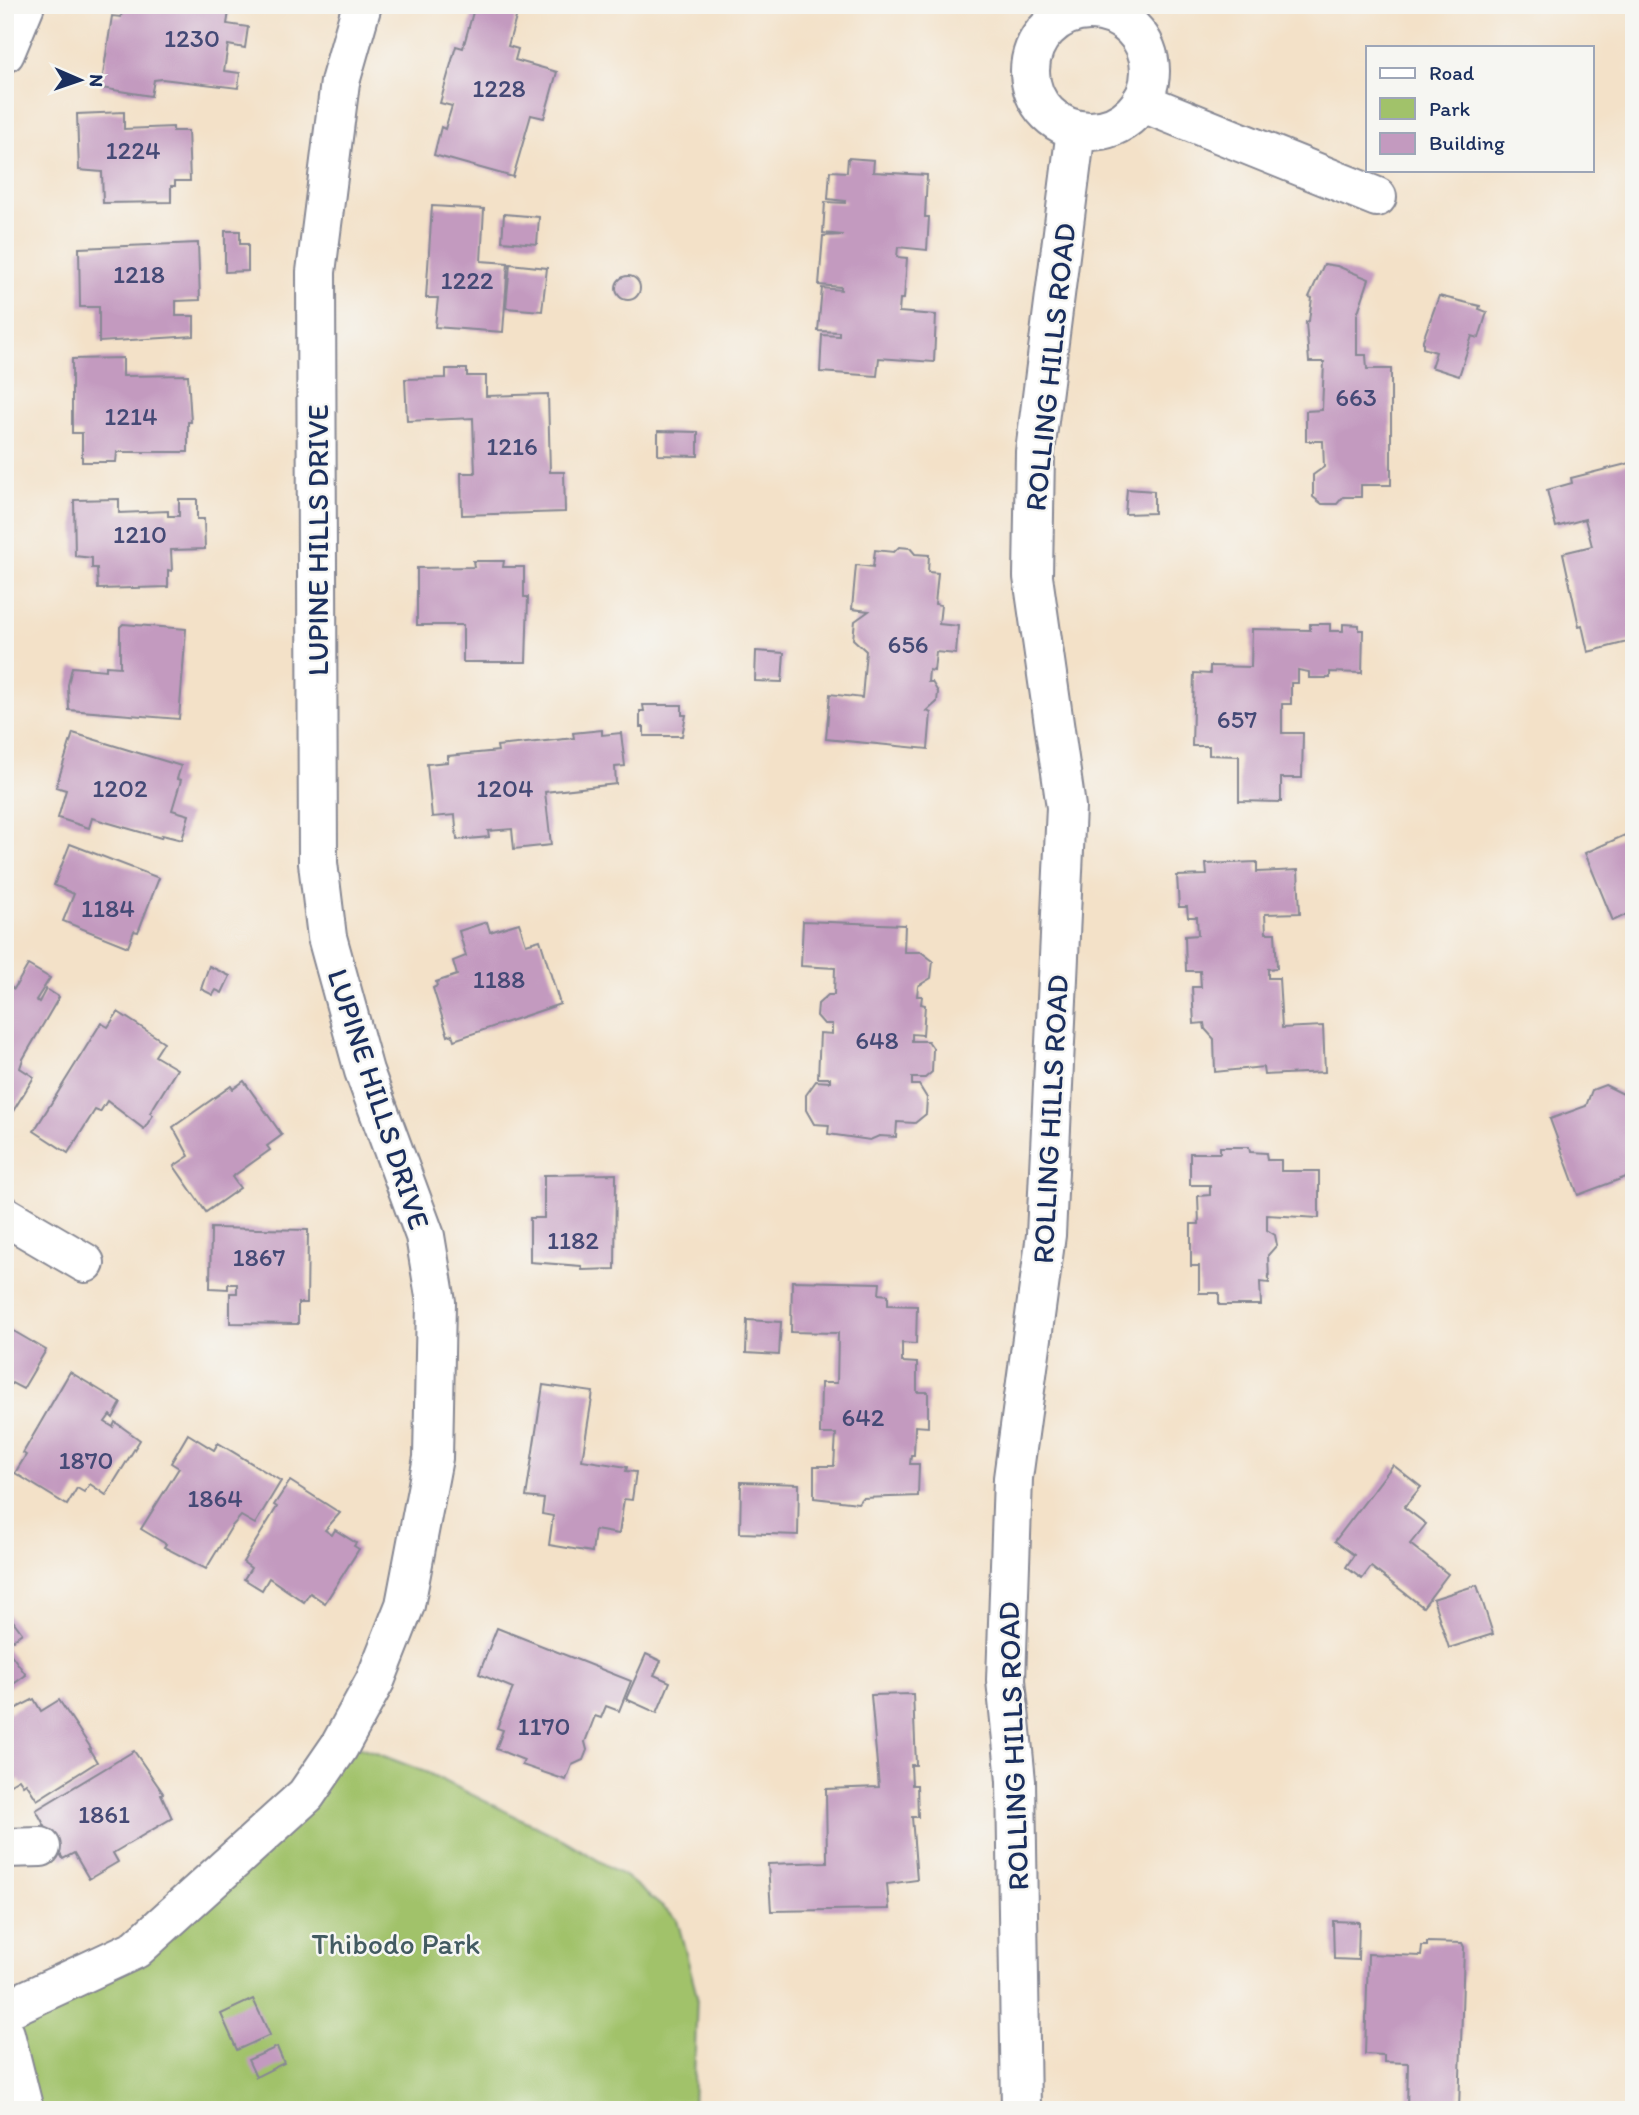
<svg xmlns="http://www.w3.org/2000/svg" width="1639" height="2115" viewBox="0 0 1639 2115" font-family="Itim,sans-serif">
	<style>
		.green { fill: #a1c26a; stroke: #5e7864; stroke-width: 2 }
		.building { fill: #c39abf }
		.lines { fill: none; stroke-linecap: round; stroke-linejoin: round }
		.minor-casing { stroke: #878893; stroke-width: 42 }
		.minor { stroke: #fff; stroke-width: 38 }
		.labels { text-anchor: middle; dominant-baseline: central; stroke-width: 5; stroke-linejoin: round; paint-order: stroke }
		.number-label { font-size: 26px; fill: #454a76 }
		.street-label { font-size: 30px; fill: #1b2f5e; stroke: #f6f6f2 }
		.park-label { font-size: 30px; fill: #435b62; stroke: #f6f6f2 }
	</style>
	<rect width="100%" height="100%" fill="#f6f6f2"/>
	<filter id="ink" filterUnits="userSpaceOnUse"><feTurbulence type="fractalNoise" baseFrequency=".0143" numOctaves="2"/><feDisplacementMap in="SourceGraphic" scale="14" xChannelSelector="R" yChannelSelector="G"/><feConvolveMatrix kernelMatrix="1 2 1 2 8 2 1 2 1" color-interpolation-filters="sRGB"/></filter>
	<filter id="wash" filterUnits="userSpaceOnUse"><feTurbulence type="fractalNoise" baseFrequency=".00686" numOctaves="4" result="noise"/><feDisplacementMap in="SourceGraphic" scale="28" xChannelSelector="R" yChannelSelector="G"/><feGaussianBlur stdDeviation="1.57" result="paint"/><feColorMatrix in="noise" values="0 0 0 0 0 0 0 0 0 0 0 0 0 0 0 0 0 1.4 0 .05"/><feComposite in="paint" operator="in"/></filter>
	<g filter="url(#wash)">
		<rect width="100%" height="100%" fill="#f3e1c8"/>
		<path class="green" d="M342 1740 428 1773 564 1840 626 1877 677 1919 697 1995 693 2110H5V2013L98 1971Z"/>
		<g id="blocks">
			<g class="building">
				<path d="M123 5H185L229 12 227 24 248 27 245 48 228 45 224 71 240 73 238 88 162 79 154 80 151 96 101 88 112 16 121 17Z"/>
				<path d="M475 5 517 14 508 46 518 49 515 60 557 72 544 118 531 115 513 177 434 155 441 127 445 129 452 106 440 103 456 46 463 48Z"/>
				<path d="M124 112V129L173 127V131H188L190 181H175V186H171V202L103 203 102 172 79 170 77 114Z"/>
				<path d="M848 158 874 160 873 172 927 175 925 217H929L927 250 898 247 897 257 907 258 904 299H900L899 312 936 315 934 362 879 358 877 376 820 372 822 335 839 336V332L818 331 822 288 841 290V287L819 285 823 236 843 235 823 233 825 202 845 203V201L828 199 830 171 847 172Z"/>
				<path d="M432 206 484 209 481 261 508 263 503 332 435 327 438 298H426Z"/>
				<path d="M504 214 539 217 537 244 502 241Z"/>
				<path d="M225 231H240V244H248V271L225 272Z"/>
				<path d="M198 243 200 300 176 301V316H194V336L99 342V307H80L79 248Z"/>
				<path d="M510 264 547 268 542 311 506 308Z"/>
				<path d="M1324 264 1337 266 1369 279 1357 315V355H1366L1367 369H1391V485H1361V497H1343L1337 504H1322L1313 497V475L1324 467 1323 441H1306V411L1322 410 1324 362H1309L1306 322 1309 321 1312 298 1309 297Z"/>
				<circle cx="628" cy="288" r="12"/>
				<path d="M1439 296 1480 306 1479 309 1487 312 1479 338 1472 336 1459 376 1431 367 1436 352 1423 348V340Z"/>
				<path d="M123 358V376L188 375 191 422H188V452H117L116 462H82V433H72V359Z"/>
				<path d="M446 369H467V376H486V396L548 394 550 472H564L565 512 462 515 461 473H475L473 418 407 421 405 379 446 378Z"/>
				<path d="M658 431 698 432V456L658 455Z"/>
				<path d="M1634 462V648L1631 641 1588 652 1582 625 1579 626 1563 553 1592 546 1585 519 1556 527 1547 490 1572 483 1571 478Z"/>
				<path d="M1127 489 1154 491V513L1125 514Z"/>
				<path d="M119 499V513L168 511V516H179V499H197V519H204L205 549 171 550 172 571 168 570V587L98 589 97 568H92V558L75 556 74 500Z"/>
				<path d="M899 547 910 548 915 554 929 555 928 572 938 573 935 604 941 605 939 624 958 626 956 654 936 652 934 671 929 670 928 682H932L938 692 937 702 927 711 931 713 928 749 826 739 830 694 862 698 866 651 853 639 855 621 869 611 852 609 856 565 873 567 875 550 894 552Z"/>
				<path d="M473 561H504L503 567H524V597H528L526 662H463V625H417V568L474 567Z"/>
				<path d="M123 624 186 629 179 719 69 710 68 685 72 667 106 670V666L120 667V627Z"/>
				<path d="M1310 624H1330V631H1343V624L1359 625V630H1363L1362 673 1330 672V678H1309V672L1298 670V683H1291V704H1282V733H1303L1302 778H1281V802L1239 801V756L1209 755V746H1192L1194 673 1210 674V666L1251 667 1252 629 1310 630Z"/>
				<path d="M756 651 784 653 782 682 755 681Z"/>
				<path d="M643 705H682V715H686L682 736H644V727H640V711H644Z"/>
				<path d="M602 730V735L621 733 625 766 615 767 616 784 545 792 551 845 514 849 512 829 488 831 489 837 457 840 455 815 432 817 427 764 448 762V756L498 751 497 746 574 738 573 733Z"/>
				<path d="M73 733 181 766 177 779 181 780 172 810 189 815 182 840 162 835 161 838 92 818 89 828 58 818 66 790 56 787Z"/>
				<path d="M1634 831V911L1613 921 1585 853Z"/>
				<path d="M70 844 159 878 138 932 134 931 128 947 63 921 74 894 54 885Z"/>
				<path d="M1257 862V872L1298 870 1300 913 1265 914 1266 933H1275L1277 968 1268 969V978H1279L1282 1028 1323 1026 1325 1072 1264 1075 1263 1067 1215 1072 1214 1039 1205 1029 1204 1023 1194 1024 1192 987H1201L1200 971H1186L1185 936 1198 935 1197 917H1188L1187 907H1179L1177 876 1207 875 1206 864Z"/>
				<path d="M803 921 905 925 904 952H921L933 961 931 978 918 986 917 996H922L921 1004 925 1005 923 1035 912 1034V1041H928L933 1048 932 1072 925 1078H912V1085H919L927 1098 926 1114 915 1123 897 1122 896 1137 879 1136 870 1140 828 1134 829 1125 814 1124 806 1110V1095L816 1081 830 1082V1078H818L820 1033 832 1034V1024H824L817 1016 818 1004 828 995H834L835 968 801 966Z"/>
				<path d="M487 922 490 932 519 923 526 944 540 940 560 1004 454 1040 452 1034 448 1036 433 988 437 986 436 982 457 975 453 961 466 956 459 931Z"/>
				<path d="M28 965 50 978 36 1000 39 1002 46 989 59 997 23 1059 20 1068 34 1077 7 1121 5 984 14 989Z"/>
				<path d="M209 966 230 976 222 993 216 990 213 995 201 989Z"/>
				<path d="M118 1012 164 1042 155 1056 177 1069 150 1113 153 1115 144 1129 107 1101 100 1112 95 1110 68 1153 34 1131 101 1023 108 1027Z"/>
				<path d="M244 1081 282 1135 267 1146 270 1150 232 1177 240 1188 206 1212 174 1166 189 1156 173 1127 231 1086 233 1089Z"/>
				<path d="M1605 1085 1623 1094 1634 1090V1194L1626 1177 1578 1195 1550 1119 1586 1106 1592 1090Z"/>
				<path d="M1220 1147H1249L1250 1152 1266 1153 1267 1160H1281V1171H1319V1218L1267 1215V1230L1275 1235 1277 1245 1268 1255 1269 1283 1260 1282 1261 1305H1219V1293H1199V1266H1191V1224H1199L1198 1196 1210 1195V1185H1190V1153H1220Z"/>
				<path d="M616 1174 615 1269 582 1270 581 1266 530 1262V1218H544V1175Z"/>
				<path d="M211 1228 308 1230 307 1303H298V1324L230 1323V1293H237V1284H228V1289L210 1288Z"/>
				<path d="M792 1281 880 1283 879 1294 888 1295V1305L917 1306 916 1344 902 1343V1362L917 1363V1392H928V1427L915 1426 914 1455H911L910 1464H919L918 1496 862 1498 858 1503 814 1498V1466H834L836 1434H820L821 1383H837L838 1333 791 1332Z"/>
				<path d="M747 1320 781 1322 779 1355 746 1353Z"/>
				<path d="M5 1326 46 1350 23 1389 12 1383 5 1394Z"/>
				<path d="M70 1372 121 1403 113 1418 110 1415 105 1422 113 1427 115 1422 140 1440 106 1495 90 1484 84 1492 77 1488 67 1505 15 1473 26 1455 23 1453Z"/>
				<path d="M543 1385 593 1392 582 1460 627 1467 626 1471 636 1472 632 1500 624 1499 619 1534 595 1530 592 1552 549 1545 553 1516 542 1514 544 1499 526 1497Z"/>
				<path d="M188 1434 214 1450 218 1443 281 1481 255 1524 241 1516 232 1526 206 1569 164 1547 166 1544 141 1529 179 1468 171 1463Z"/>
				<path d="M1393 1465 1421 1487 1404 1507 1426 1524 1410 1544 1448 1574 1423 1607 1371 1567 1362 1579 1346 1567 1354 1555 1335 1541Z"/>
				<path d="M290 1481 340 1513 325 1530 332 1535 335 1530 356 1543 354 1546 359 1549 325 1603 310 1593 304 1602 269 1578 262 1590 244 1579 251 1568 243 1562 277 1507 274 1505Z"/>
				<path d="M741 1482 799 1484 798 1535 740 1533Z"/>
				<path d="M1477 1585 1493 1634 1449 1648 1433 1599Z"/>
				<path d="M5 1610 22 1633 5 1646Z"/>
				<path d="M497 1628 631 1681 619 1711 606 1706 601 1718 595 1716 585 1742 587 1750 583 1760 572 1765 566 1780 522 1765 524 1760 496 1749 503 1730 497 1728 513 1688 479 1674Z"/>
				<path d="M5 1646 26 1675 5 1690Z"/>
				<path d="M646 1654 661 1661 654 1675 670 1682 657 1713 626 1699Z"/>
				<path d="M913 1694 916 1765H911L912 1785H917L918 1817H912L917 1880 887 1884 889 1909 771 1911 768 1864 827 1862 826 1789 879 1787 871 1695Z"/>
				<path d="M34 1699 41 1711 59 1700 91 1748 89 1749 97 1762 37 1800 26 1783 23 1785 19 1779 7 1786 5 1783V1714Z"/>
				<path d="M134 1751 163 1793 161 1794 172 1818 113 1853 118 1862 89 1879 74 1853 63 1859 36 1810Z"/>
				<path d="M1333 1921 1359 1922 1358 1960 1334 1959Z"/>
				<path d="M1427 1942 1462 1943 1464 1947 1459 2110H1407L1408 2063 1384 2062V2055L1365 2054 1368 1954 1421 1956 1422 1946H1427Z"/>
				<path d="M253 1999 270 2035 237 2050 221 2014Z"/>
				<path d="M277 2047 284 2063 256 2077 248 2060Z"/>
			</g>
		</g>
	</g>
	<g filter="url(#ink)">
		<use href="#blocks" fill-opacity="0" stroke="#878893" stroke-width="2"/>
		<g class="lines">
			<defs>
				<g id="minor">
					<circle cx="1090" cy="71" r="60"/>
					<path d="M5 53 25 5"/>
					<path d="M1141 102 1377 197"/>
					<path d="M5 1216 85 1263"/>
					<path d="M5 1848 41 1847"/>
					<path d="M5 2010 136 1949 306 1795 339 1747 375 1681 405 1605 433 1458 436 1302 425 1236 364 1071 327 937 318 863 316 272 340 82 362 5"/>
					<path d="M5 2034 24 2110"/>
					<path d="M1021 2110 1016 1781 1006 1680 1013 1478 1046 1235 1066 807 1033 577 1035 452 1076 130"/>
				</g>
			</defs>
			<use href="#minor" class="minor-casing"/>
			<use href="#minor" class="minor"/>
		</g>
	</g>
	<g class="labels">
		<g class="number-label">
			<text x="192" y="38">1230</text>
			<text x="499" y="88">1228</text>
			<text x="133" y="150">1224</text>
			<text x="139" y="274">1218</text>
			<text x="467" y="280">1222</text>
			<text x="1356" y="397">663</text>
			<text x="131" y="416">1214</text>
			<text x="512" y="446">1216</text>
			<text x="140" y="534">1210</text>
			<text x="908" y="644">656</text>
			<text x="1237" y="719">657</text>
			<text x="120" y="788">1202</text>
			<text x="505" y="788">1204</text>
			<text x="108" y="908">1184</text>
			<text x="499" y="979">1188</text>
			<text x="877" y="1040">648</text>
			<text x="573" y="1240">1182</text>
			<text x="259" y="1257">1867</text>
			<text x="863" y="1417">642</text>
			<text x="86" y="1460">1870</text>
			<text x="215" y="1498">1864</text>
			<text x="544" y="1726">1170</text>
			<text x="104" y="1814">1861</text>
		</g>
		<g class="street-label">
			<text transform="translate(1050 367) rotate(-84)">ROLLING HILLS ROAD</text>
			<text transform="translate(317 540) rotate(-90)">LUPINE HILLS DRIVE</text>
			<text transform="translate(379 1099) rotate(72)">LUPINE HILLS DRIVE</text>
			<text transform="translate(1050 1119) rotate(-87)">ROLLING HILLS ROAD</text>
			<text transform="translate(1013 1746) rotate(-92)">ROLLING HILLS ROAD</text>
		</g>
		<g class="park-label">
			<text x="396" y="1943">Thibodo Park</text>
		</g>
	</g>
	<rect width="1639" height="2115" fill="none" stroke="#f6f6f2" stroke-width="28"/>
	<rect x="1366" y="46" width="228" height="126" fill="#f6f6f2" stroke="#9ea6b7" stroke-width="2"/>
	<rect x="1380" y="68" width="35" height="10" fill="#ffffff" stroke="#9ea6b7" stroke-width="2"/>
	<text x="1429" y="80" font-size="21" fill="#1b2f5e">Road</text>
	<rect x="1380" y="98" width="35" height="21" fill="#a1c26a" stroke="#9ea6b7" stroke-width="2"/>
	<text x="1429" y="116" font-size="21" fill="#1b2f5e">Park</text>
	<rect x="1380" y="133" width="35" height="21" fill="#c39abf" stroke="#9ea6b7" stroke-width="2"/>
	<text x="1429" y="150" font-size="21" fill="#1b2f5e">Building</text>
	<g transform="translate(80 80) rotate(92)" stroke="#f6f6f2" stroke-width="5" paint-order="stroke">
	<path d="M0-5L12 26L0 18L-12 26Z" fill="#1b2f5e"/>
	<text y="-10" font-size="19" font-weight="bold" text-anchor="middle" fill="#1b2f5e">N</text>
	</g>
</svg>
